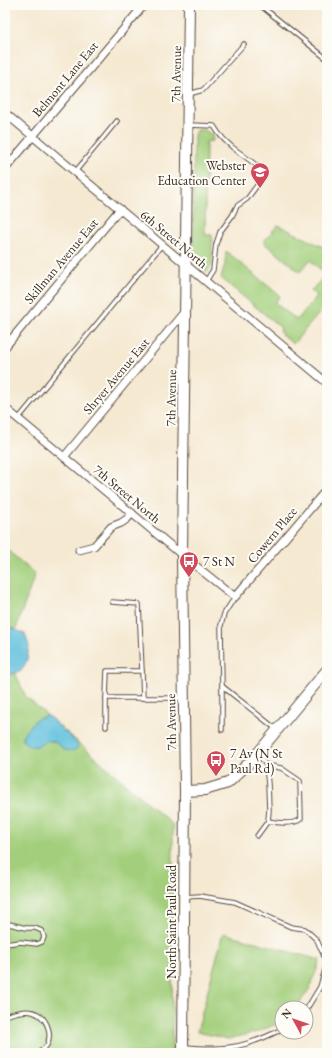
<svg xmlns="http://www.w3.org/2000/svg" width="332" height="1058" viewBox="0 0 332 1058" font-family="'EB Garamond',serif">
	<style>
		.green { fill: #a3cf7c; stroke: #6f7c4d }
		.water { fill: #5fbfdd; stroke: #4d747e }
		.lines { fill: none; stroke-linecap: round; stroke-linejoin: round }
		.lane-casing { stroke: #574739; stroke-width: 5.5 }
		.street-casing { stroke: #574739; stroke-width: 9 }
		.secondary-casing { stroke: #574739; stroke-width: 12 }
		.lane { stroke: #fff; stroke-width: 3.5 }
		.street { stroke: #fff; stroke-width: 7 }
		.secondary { stroke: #fff; stroke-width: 10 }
		.labels { text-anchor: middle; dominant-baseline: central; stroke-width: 4; stroke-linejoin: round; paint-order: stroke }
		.street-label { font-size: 13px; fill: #3b2a1e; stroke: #fdfcf7 }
		.poi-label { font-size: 13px; fill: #3b2a1e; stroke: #fdfcf7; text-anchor: start }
	</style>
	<rect width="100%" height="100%" fill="#fdfcf7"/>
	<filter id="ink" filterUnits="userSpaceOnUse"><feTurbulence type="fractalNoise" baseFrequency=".025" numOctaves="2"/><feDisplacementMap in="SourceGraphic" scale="8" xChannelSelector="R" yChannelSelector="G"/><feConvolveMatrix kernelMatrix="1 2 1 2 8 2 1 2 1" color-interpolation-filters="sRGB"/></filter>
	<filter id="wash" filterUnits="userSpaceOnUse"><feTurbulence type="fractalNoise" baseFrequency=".012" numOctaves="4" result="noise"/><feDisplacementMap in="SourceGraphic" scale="16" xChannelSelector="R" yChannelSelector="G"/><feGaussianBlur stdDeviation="0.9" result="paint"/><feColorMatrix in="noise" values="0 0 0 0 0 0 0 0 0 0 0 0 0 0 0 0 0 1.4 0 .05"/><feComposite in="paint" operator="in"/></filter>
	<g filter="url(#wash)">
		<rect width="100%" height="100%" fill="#f5e9d2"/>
		<g class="green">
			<path d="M198 130H205L212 135 213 141 206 142 205 235H212V265L207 272 193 260 194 136 195 132Z"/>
			<path d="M278 225 327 249V266L321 270 310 260 300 272 263 242Z"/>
			<path d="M226 251 280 296 275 303 297 320 317 296 311 291 327 273V298L322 294V295L327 299V304L293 344 280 333 281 328 221 278 225 264Z"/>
			<path d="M5 548 35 574 7 655 26 697 173 825 172 1053H5Z"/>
			<path d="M223 933 320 960 310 988 296 1008H282V1022L254 1033 228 1039 197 1032Z"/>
		</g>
		<g class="water">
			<path d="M12 628 25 634 29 646 27 660 22 670 6 676 5 675V630Z"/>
			<path d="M47 715 77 743 78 748C62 757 62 742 50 741 45 740 43 744 38 746 35 747 32 746 29 746L23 741V734L35 720Z"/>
		</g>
	</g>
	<g filter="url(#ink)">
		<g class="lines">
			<defs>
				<g id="lane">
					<path d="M260 5 327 59"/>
					<path d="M189 94 203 90 244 44"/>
					<path d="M189 125 214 126C220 137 230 146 240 153 249 160 260 166 264 176L247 199 237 206 232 216 220 232 216 244 213 270 206 281"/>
					<path d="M75 172 117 121"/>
					<path d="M18 419 162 245"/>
					<path d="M235 597 224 614 221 625 222 686 276 729"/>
					<path d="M112 602 139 604 142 671H107L106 698H183"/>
					<path d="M142 671 143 698"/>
					<path d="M106 727V698"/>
					<path d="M222 730V686"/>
					<path d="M266 765 281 768 300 781 301 819C294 825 277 823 268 821"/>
					<path d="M257 836 268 821 269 810 268 784 266 765 258 754"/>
					<path d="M185 897 200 896 235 902 291 927 305 929 317 940 327 963"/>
					<path d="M5 923 26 928H35L42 931 44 937 42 942 37 944 20 942 5 944"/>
					<path d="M306 1010 320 987 327 963"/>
					<path d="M5 1016C14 1013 23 1010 33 1012 46 1016 53 1032 47 1045 45 1048 41 1051 38 1053"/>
					<path d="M185 1047C196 1048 208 1049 219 1048 241 1048 263 1039 282 1029"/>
				</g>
				<g id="street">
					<path d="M5 113 327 383"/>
					<path d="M5 169 144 5"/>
					<path d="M5 347 120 209"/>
					<path d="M5 408 182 555 235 597 327 489"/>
					<path d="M64 457 185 311"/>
					<path d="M79 550 94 546 111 527 121 523 127 519 132 513"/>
				</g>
				<g id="secondary">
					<path d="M185 791 205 790 228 783 253 759 327 670"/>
					<path d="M183 1053 185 791 182 555 189 5"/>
				</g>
			</defs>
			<use href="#lane" class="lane-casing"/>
			<use href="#street" class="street-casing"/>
			<use href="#secondary" class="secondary-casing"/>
			<use href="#lane" class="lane"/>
			<use href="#street" class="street"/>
			<use href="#secondary" class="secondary"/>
		</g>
	</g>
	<defs>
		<symbol id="school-pin" viewBox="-11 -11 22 30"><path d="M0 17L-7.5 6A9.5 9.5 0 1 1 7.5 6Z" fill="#d1495b" stroke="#fdfcf7"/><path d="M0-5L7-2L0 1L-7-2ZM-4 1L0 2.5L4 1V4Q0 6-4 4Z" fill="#fff"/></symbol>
		<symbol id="bus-pin" viewBox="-11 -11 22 30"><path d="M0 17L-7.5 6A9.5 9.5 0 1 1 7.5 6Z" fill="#d1495b" stroke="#fdfcf7"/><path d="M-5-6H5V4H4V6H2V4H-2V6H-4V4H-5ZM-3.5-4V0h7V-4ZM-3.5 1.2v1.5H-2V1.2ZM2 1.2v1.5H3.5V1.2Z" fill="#fff"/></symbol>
	</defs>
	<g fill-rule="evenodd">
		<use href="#school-pin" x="249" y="161" width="22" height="30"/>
		<use href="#bus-pin" x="178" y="550" width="22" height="30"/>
		<use href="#bus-pin" x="205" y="749" width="22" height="30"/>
	</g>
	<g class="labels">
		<g class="street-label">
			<text transform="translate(176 74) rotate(-89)">7th Avenue</text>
			<text transform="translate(65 79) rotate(-50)">Belmont Lane East</text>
			<text transform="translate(174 239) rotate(40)">6th Street North</text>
			<text transform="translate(61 261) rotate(-50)">Skillman Avenue East</text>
			<text transform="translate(116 376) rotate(-50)">Shryer Avenue East</text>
			<text transform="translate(171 398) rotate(-89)">7th Avenue</text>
			<text transform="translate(127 494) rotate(40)">7th Street North</text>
			<text transform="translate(272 535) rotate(-50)">Cowern Place</text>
			<text transform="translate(171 722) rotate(-91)">7th Avenue</text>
			<text transform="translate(171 922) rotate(-90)">North Saint Paul Road</text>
		</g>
		<g class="poi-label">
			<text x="246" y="165" text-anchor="end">Webster<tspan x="246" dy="15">Education Center</tspan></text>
			<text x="203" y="561">7 St N</text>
			<text x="230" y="753">7 Av (N St<tspan x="230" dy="15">Paul Rd)</tspan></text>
		</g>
	</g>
	<rect width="332" height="1058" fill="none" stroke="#fdfcf7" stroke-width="20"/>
	<g transform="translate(294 1020) rotate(310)"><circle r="19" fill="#fdfcf7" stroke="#afa8a0"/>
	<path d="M0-3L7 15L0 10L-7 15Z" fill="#d1495b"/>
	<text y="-6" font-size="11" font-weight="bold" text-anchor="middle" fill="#3b2a1e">N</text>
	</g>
</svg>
